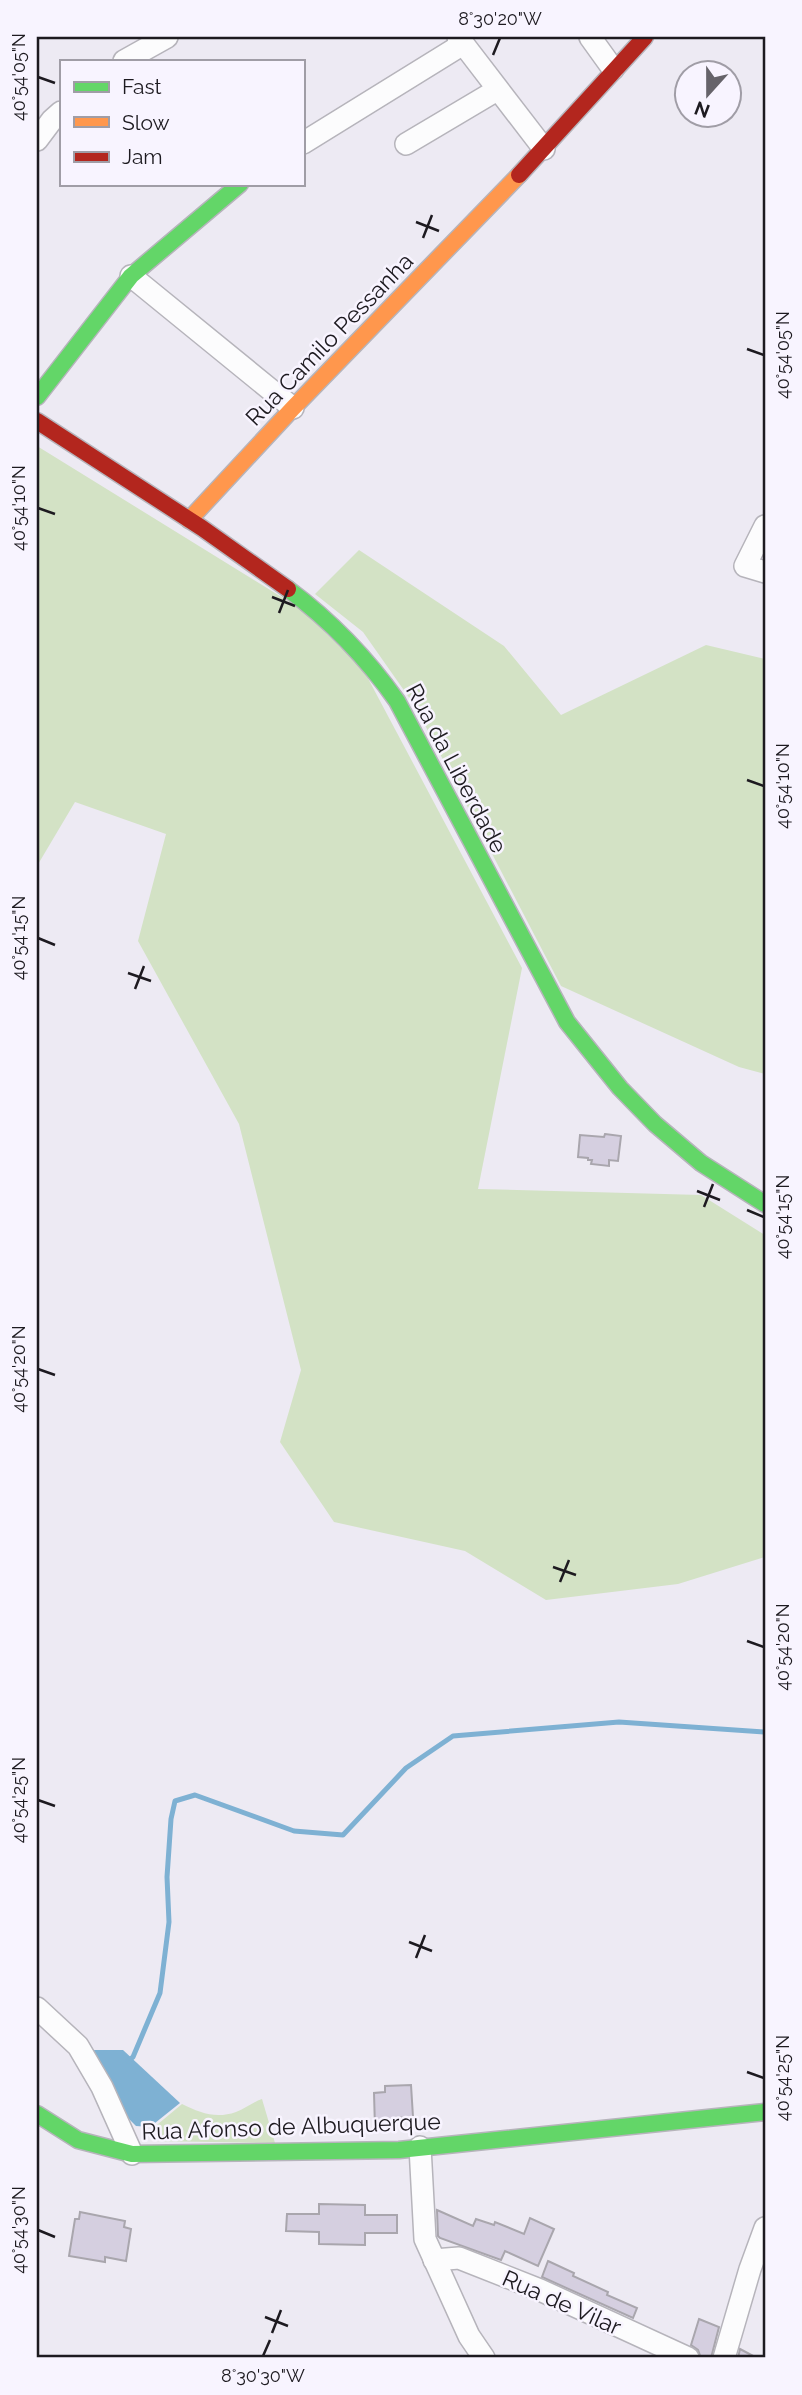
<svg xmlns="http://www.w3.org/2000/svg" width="802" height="2395" viewBox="0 0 802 2395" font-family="Raleway,sans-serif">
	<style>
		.green { fill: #d3e2c5 }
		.water { fill: #7eb1d3 }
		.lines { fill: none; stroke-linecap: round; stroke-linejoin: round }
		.stream { stroke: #7eb1d3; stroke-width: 5 }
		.building { fill: #d5cfe0; stroke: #a9a6ad; stroke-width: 2 }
		.street-casing { stroke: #b6b4bb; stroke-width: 24 }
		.fast-casing { stroke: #b6b4bb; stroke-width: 19 }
		.slow-casing { stroke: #b6b4bb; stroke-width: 19 }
		.jam-casing { stroke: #b6b4bb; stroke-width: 19 }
		.street { stroke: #fcfcfd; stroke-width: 21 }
		.fast { stroke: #63d668; stroke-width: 16 }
		.slow { stroke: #ff974d; stroke-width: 16 }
		.jam { stroke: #b3261e; stroke-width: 16 }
		.ticks { fill: none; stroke: #1d1a20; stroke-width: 2.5 }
		.labels { text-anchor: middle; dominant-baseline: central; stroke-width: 5; stroke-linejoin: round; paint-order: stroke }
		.street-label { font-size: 23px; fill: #1d1a20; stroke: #f8f4ff }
		.neatline { fill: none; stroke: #1d1a20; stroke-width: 2.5 }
		.ticks-label { font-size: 18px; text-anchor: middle; fill: #1d1a20 }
	</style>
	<rect width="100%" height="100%" fill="#edeaf3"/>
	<g class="green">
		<path d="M37 446 301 609 363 669 522 968 478 1189 701 1195 765 1235V1557L678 1584 546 1600 465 1551 334 1522 280 1442 301 1370 239 1124 138 941 166 834 75 802 37 866Z"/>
		<path d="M359 550 504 646 561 715 706 645 765 659V1074L739 1067 561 986 415 706 363 632 315 594Z"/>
		<path d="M262 2099 275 2143 152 2141V2129L182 2104C200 2113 216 2119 236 2112 245 2109 253 2102 262 2099Z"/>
	</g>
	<path class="water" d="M92 2050H123L180 2103 150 2127 136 2126 122 2112Z"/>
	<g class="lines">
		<path class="stream" d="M128 2061 133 2057 160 1993 169 1922 167 1877 171 1819 175 1801 195 1795 294 1831 343 1835 406 1768 453 1736 619 1722 765 1732"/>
	</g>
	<g class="building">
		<path d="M605 1134 621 1136 618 1161 609 1160V1166L591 1164 592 1160H588V1158L578 1157 580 1135 604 1137Z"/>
		<path d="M411 2085 413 2117 394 2118V2127L375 2128 374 2093 385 2092V2086Z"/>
		<path d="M319 2204 365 2205V2215H397V2233H365V2245L319 2244V2232L286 2231 287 2214H319Z"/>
		<path d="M437 2210 473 2226 476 2219 494 2225 495 2222 524 2234 530 2218 554 2229 538 2266 505 2251 501 2260 440 2238 438 2236Z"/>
		<path d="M80 2212 125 2221 124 2227 131 2229 126 2261 105 2257V2262L69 2256 75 2219H79Z"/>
		<path d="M548 2261 574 2273 573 2276 608 2292 607 2295 637 2308 633 2318 542 2277Z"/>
		<path d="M699 2319 719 2327 711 2358H701L698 2350 691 2345Z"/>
		<path d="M740 2349 757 2358H738Z"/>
	</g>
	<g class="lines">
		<defs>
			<g id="street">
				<path d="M458 37 544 149"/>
				<path d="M590 37 613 69"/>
				<path d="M124 61 167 37"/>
				<path d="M37 140 52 120 61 112"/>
				<path d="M303 143 463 44"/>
				<path d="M406 144 497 90"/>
				<path d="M131 276 293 408"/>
				<path d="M765 526 745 566 765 572"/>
				<path d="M37 2008 78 2046 102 2087 132 2154"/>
				<path d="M420 2147 425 2239 469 2336 484 2358"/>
				<path d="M434 2260 459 2258 540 2290 688 2358"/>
				<path d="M724 2358 750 2269 765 2228"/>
			</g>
			<g id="fast">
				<path d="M37 397 131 276 240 184"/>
				<path d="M288 589C331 621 366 657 397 701L567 1022 620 1088 655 1124 701 1163 765 1204"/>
				<path d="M37 2114 78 2140 132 2154 399 2150 765 2112"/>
			</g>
			<path id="slow" d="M189 520 293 408 519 175"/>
			<g id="jam">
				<path d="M519 175 645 37"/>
				<path d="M37 421 202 528 288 589"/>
			</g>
		</defs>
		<use href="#street" class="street-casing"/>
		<use href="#fast" class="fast-casing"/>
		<use href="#slow" class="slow-casing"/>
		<use href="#jam" class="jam-casing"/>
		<use href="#street" class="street"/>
		<use href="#fast" class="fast"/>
		<use href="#slow" class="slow"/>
		<use href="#jam" class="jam"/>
	</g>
	<path class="ticks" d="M493 55 500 38M38 77 55 83M416 222 439 231M423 238 432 215M747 349 764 355M38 508 55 514M272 597 295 606M279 613 288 590M747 780 764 786M38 938 55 945M128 973 151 981M135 989 144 966M697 1191 720 1200M704 1207 713 1184M747 1210 764 1217M38 1369 55 1375M553 1567 576 1575M560 1582 569 1560M747 1641 764 1647M38 1800 55 1806M409 1942 432 1951M416 1958 425 1935M747 2072 764 2078M38 2230 55 2237M265 2317 288 2326M272 2333 281 2310M263 2356 270 2340"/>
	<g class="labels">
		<g class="street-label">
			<text transform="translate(329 339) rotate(-46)">Rua Camilo Pessanha</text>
			<text transform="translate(457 768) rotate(62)">Rua da Liberdade</text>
			<text transform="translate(291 2126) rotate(-2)">Rua Afonso de Albuquerque</text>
			<text transform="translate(562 2302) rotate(24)">Rua de Vilar</text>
		</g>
	</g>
	<rect width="802" height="2395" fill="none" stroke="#f8f4ff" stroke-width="77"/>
	<rect x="60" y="60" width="245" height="126" fill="#f8f4ff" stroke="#a09da6" stroke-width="2"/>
	<rect x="74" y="82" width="35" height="10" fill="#63d668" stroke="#a09da6" stroke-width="2"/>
	<text x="122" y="94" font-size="21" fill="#1d1a20">Fast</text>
	<rect x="74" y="117" width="35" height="10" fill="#ff974d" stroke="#a09da6" stroke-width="2"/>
	<text x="122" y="130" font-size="21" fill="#1d1a20">Slow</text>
	<rect x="74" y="152" width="35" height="10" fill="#b3261e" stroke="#a09da6" stroke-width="2"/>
	<text x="122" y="164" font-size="21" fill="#1d1a20">Jam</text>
	<g transform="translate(708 94) rotate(201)"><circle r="33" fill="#f8f4ff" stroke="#a09da6" stroke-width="2"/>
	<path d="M0-5L12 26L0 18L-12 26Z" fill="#66636a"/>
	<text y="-10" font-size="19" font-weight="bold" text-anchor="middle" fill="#1d1a20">N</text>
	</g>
	<rect x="38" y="38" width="726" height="2318" class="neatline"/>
	<g class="ticks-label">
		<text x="500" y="25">8°30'20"W</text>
		<text transform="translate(19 77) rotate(-90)" y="6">40°54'05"N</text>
		<text transform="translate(783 355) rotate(-90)" y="6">40°54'05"N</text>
		<text transform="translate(19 508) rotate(-90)" y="6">40°54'10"N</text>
		<text transform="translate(783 786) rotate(-90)" y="6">40°54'10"N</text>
		<text transform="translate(19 938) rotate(-90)" y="6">40°54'15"N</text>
		<text transform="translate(783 1217) rotate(-90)" y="6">40°54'15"N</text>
		<text transform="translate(19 1369) rotate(-90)" y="6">40°54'20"N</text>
		<text transform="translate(783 1647) rotate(-90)" y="6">40°54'20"N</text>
		<text transform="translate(19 1800) rotate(-90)" y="6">40°54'25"N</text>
		<text transform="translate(783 2078) rotate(-90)" y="6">40°54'25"N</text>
		<text transform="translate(19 2230) rotate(-90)" y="6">40°54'30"N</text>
		<text x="263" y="2382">8°30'30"W</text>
	</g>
</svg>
